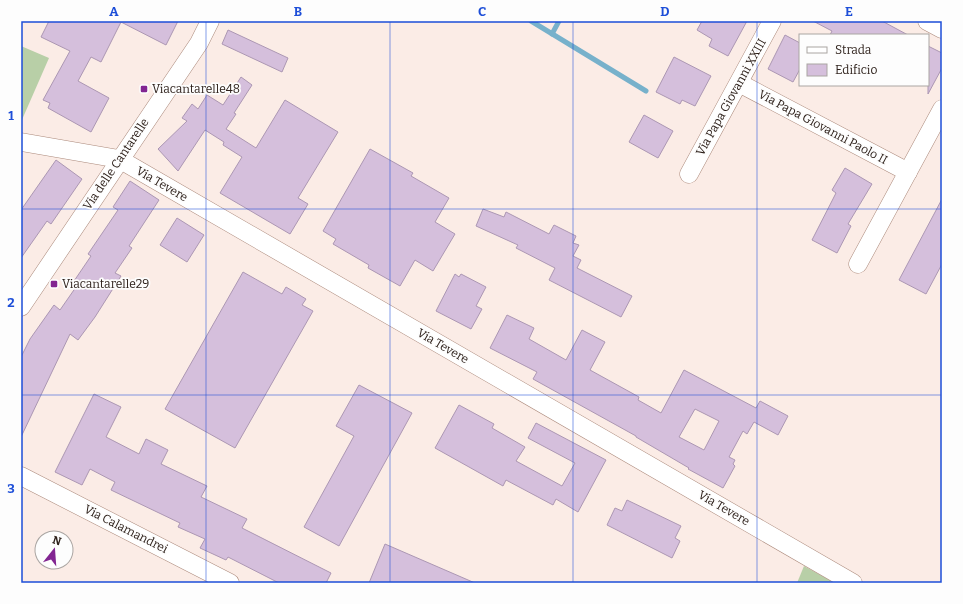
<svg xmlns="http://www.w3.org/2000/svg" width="963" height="604" viewBox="0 0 963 604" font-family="Bitter,serif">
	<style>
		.green { fill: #b8cfa7 }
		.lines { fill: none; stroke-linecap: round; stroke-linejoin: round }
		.stream { stroke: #77b1cb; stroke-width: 5 }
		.building { fill: #d5bfdc; stroke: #ac97b3; fill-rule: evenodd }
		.street-casing { stroke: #ac8a7c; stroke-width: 19 }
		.street { stroke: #fff; stroke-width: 18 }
		.grid { fill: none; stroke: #1d4ed8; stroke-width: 1; stroke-opacity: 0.55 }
		.poi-dot { fill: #822591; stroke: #fdfdfd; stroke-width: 1.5 }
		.labels { text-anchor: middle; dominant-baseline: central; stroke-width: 3.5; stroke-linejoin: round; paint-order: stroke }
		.poi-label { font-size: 12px; fill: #2d201a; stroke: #fdfdfd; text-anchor: start }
		.street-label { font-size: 12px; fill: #2d201a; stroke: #fdfdfd }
		.neatline { fill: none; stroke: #1d4ed8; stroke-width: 1.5 }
		.grid-label { font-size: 13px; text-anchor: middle; font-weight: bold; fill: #1d4ed8 }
	</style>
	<rect width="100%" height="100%" fill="#fbece6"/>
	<g class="green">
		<path d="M21 46 49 58 21 122Z"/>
		<path d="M804 566 835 583H797Z"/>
	</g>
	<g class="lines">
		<g class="stream">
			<path d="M531 21 646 91"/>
			<path d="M552 34 559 21"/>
		</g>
	</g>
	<g class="building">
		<path d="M49 21H178L166 45 121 22 101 62 91 57 78 81 109 98 91 132 48 108 50 103 43 100 70 51 41 37Z"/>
		<path d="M702 21H747L728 56 709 46 712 39 697 30Z"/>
		<path d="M813 21H882L908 35H830L832 31Z"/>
		<path d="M228 30 288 58 282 72 222 44Z"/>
		<path d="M785 35 800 43V69L793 82 768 69Z"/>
		<path d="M928 46 942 53V68L928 94Z"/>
		<path d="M674 57 711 76 695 106 682 100 680 104 656 92Z"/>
		<path d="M241 77 252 85 234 113 236 114 226 129 256 148 285 100 338 132 298 198 308 204 290 234 220 193 242 157 223 145 224 142 205 130 178 171 158 149 187 121 182 118 192 104 198 109 207 95 223 105Z"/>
		<path d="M644 115 673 131 658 158 629 142Z"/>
		<path d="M370 149 413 173 411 176 449 198 435 222 455 234 433 271 415 260 400 286 368 268 369 265 333 244 336 239 323 231Z"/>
		<path d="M56 160 82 179 51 224 47 221 21 258V210Z"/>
		<path d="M845 168 872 184 848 224 851 226 837 253 812 240 836 193 832 190Z"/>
		<path d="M130 181 159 200 129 246 132 248 115 273 121 276 95 317 78 340 70 334 21 437V357L30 339 54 305 60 310 76 287 72 284 91 256 88 254 118 210 113 207Z"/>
		<path d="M942 199V264L926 294 899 280Z"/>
		<path d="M483 209 504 217 506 212 549 234 554 225 576 236 573 243 579 245 573 256 581 260 577 268 632 296 621 317 549 280 555 268 516 248 518 245 476 226Z"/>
		<path d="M177 218 204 235 187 262 160 245Z"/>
		<path d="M243 272 282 294 286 287 306 299 302 305 313 311 235 448 165 409Z"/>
		<path d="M455 274 459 277 461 274 486 287 476 306 482 309 471 329 436 311Z"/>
		<path d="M507 315 534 328 529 339 566 360 582 330 605 342 590 370 639 397 638 400 661 413 684 370 756 408 760 401 788 416 778 435 754 422 747 434 743 431 729 457 735 460 733 464 735 466 723 488 688 469 689 468 636 437V436L533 379 537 372 490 348ZM695 409 719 421 704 450 679 437Z"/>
		<path d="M359 385 412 413 339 546 304 527 354 436 336 426Z"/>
		<path d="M94 394 121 407 106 437 139 454 146 439 168 450 161 464 207 486 201 497 247 519 242 528 331 573 326 583H279L228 557 226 560 200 548 205 539 178 527 180 523 111 490 115 482 90 469 82 485 55 472Z"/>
		<path d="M459 405 494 424 492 428 525 447 516 461 562 486 575 463 528 438 536 423 606 460 578 512 556 499 553 505 506 480 503 486 435 448Z"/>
		<path d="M627 500 681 526 675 538 680 541 672 558 607 525 615 508 622 511Z"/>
		<path d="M385 544 475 583H369Z"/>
	</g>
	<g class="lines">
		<defs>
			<g id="street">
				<path d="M927 21 942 29"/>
				<path d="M739 83 908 172"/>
				<path d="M21 142 119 159 853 583"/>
				<path d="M689 174 772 21"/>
				<path d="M858 264 942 109"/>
				<path d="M21 307 199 43 210 21"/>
				<path d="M21 476 230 583"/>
			</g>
		</defs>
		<use href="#street" class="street-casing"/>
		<use href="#street" class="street"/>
	</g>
	<path class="grid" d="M206 21V583M390 21V583M573 21V583M757 21V583M21 209H942M21 395H942"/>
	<g class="poi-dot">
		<rect x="140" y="85" width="8" height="8" rx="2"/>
		<rect x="50" y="280" width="8" height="8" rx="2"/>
	</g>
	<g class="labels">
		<g class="poi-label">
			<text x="152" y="89">Viacantarelle48</text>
			<text x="62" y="284">Viacantarelle29</text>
		</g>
		<g class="street-label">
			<text transform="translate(731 97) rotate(-61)">Via Papa Giovanni XXIII</text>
			<text transform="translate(823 127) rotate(28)">Via Papa Giovanni Paolo II</text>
			<text transform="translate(116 164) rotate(-56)">Via delle Cantarelle</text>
			<text transform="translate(162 184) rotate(30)">Via Tevere</text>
			<text transform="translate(443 346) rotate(30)">Via Tevere</text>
			<text transform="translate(724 508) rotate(30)">Via Tevere</text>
			<text transform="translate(126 529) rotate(27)">Via Calamandrei</text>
		</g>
	</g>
	<rect width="963" height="604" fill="none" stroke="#fdfdfd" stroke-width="44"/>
	<rect x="799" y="34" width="130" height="52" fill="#fdfdfd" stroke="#aaa5a2"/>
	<rect x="807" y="47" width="20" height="6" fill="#ffffff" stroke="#aaa5a2"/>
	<text x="835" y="54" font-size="12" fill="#2d201a">Strada</text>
	<rect x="807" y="64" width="20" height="12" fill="#d5bfdc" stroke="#aaa5a2"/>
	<text x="835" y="74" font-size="12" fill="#2d201a">Edificio</text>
	<g transform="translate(54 550) rotate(17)"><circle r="19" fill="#fdfdfd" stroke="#aaa5a2"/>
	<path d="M0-3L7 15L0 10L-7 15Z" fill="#822591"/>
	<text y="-6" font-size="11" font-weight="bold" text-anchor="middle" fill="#2d201a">N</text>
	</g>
	<rect x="22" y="22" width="919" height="560" class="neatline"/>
	<g class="grid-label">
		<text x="114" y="16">A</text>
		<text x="298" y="16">B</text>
		<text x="482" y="16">C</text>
		<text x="665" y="16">D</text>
		<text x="849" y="16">E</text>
		<text x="11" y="120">1</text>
		<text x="11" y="307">2</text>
		<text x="11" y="493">3</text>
	</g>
</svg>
